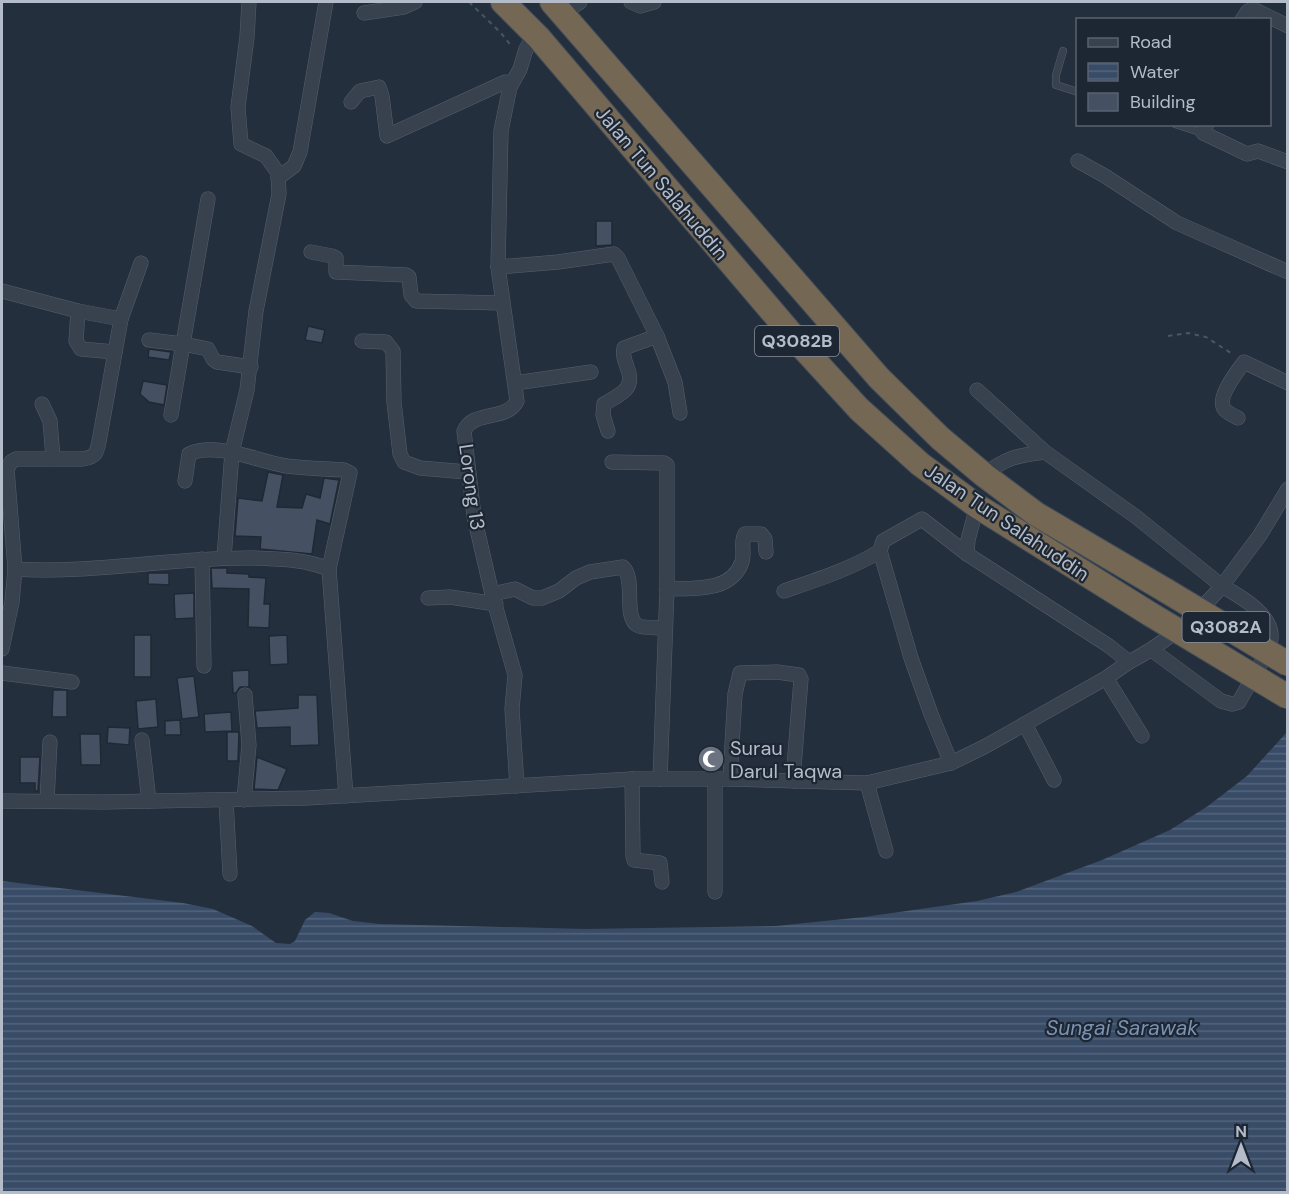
<svg xmlns="http://www.w3.org/2000/svg" width="1289" height="1194" viewBox="0 0 1289 1194" font-family="'DM Sans',sans-serif">
	<style>
		.water { fill: url(#water-rules) }
		.building { fill: #455162; stroke: #1f2835; stroke-width: 1.5 }
		.lines { fill: none; stroke-linecap: round; stroke-linejoin: round }
		.lane-casing { stroke: #565f6c; stroke-width: 8 }
		.street-casing { stroke: #565f6c; stroke-width: 15 }
		.highway-casing { stroke: #434c59; stroke-width: 26 }
		.path { stroke: #44595c; stroke-width: 2; stroke-dasharray: 4.5 4.5; stroke-linecap: butt }
		.lane { stroke: #38414e; stroke-width: 7 }
		.street { stroke: #38414e; stroke-width: 14 }
		.highway { stroke: #746855; stroke-width: 24 }
		.highway-bridge-casing { stroke: #434c59; stroke-width: 26; stroke-linecap: butt }
		.highway-bridge { stroke: #746855; stroke-width: 24 }
		.labels { text-anchor: middle; dominant-baseline: central; stroke-width: 4.5; stroke-linejoin: round; paint-order: stroke }
		.shield { fill: #1d2633; stroke: #878f9c; stroke-width: 1.5 }
		.shield-label { font-size: 18px; font-weight: bold; fill: #b4bcc9 }
		.street-label { font-size: 20px; fill: #b4bcc9; stroke: #1d2633 }
		.poi-label { font-size: 20px; fill: #b4bcc9; stroke: #1d2633; text-anchor: start }
		.water-label { font-size: 21px; font-style: italic; fill: #7c92b1; stroke: #1d2633 }
	</style>
	<defs>
		<pattern id="water-rules" width="6" height="5" patternUnits="userSpaceOnUse" patternTransform="scale(1.5)"><rect width="6" height="5" fill="#394c67"/><path d="M0 2.5h6" fill="none" stroke="#53647b"/></pattern>
	</defs>
	<rect width="100%" height="100%" fill="#242f3e"/>
	<path class="water" d="M1287 732V1192H2V881L183 903 213 909 252 926 276 943 290 944 295 941 305 920 315 912 329 913 353 921 380 924 585 929 776 926 864 917 977 901 1016 892 1102 860 1170 830 1208 806 1247 776Z"/>
	<g class="building">
		<path d="M596 221H612V245L596 246Z"/>
		<path d="M308 326 325 330 322 343 305 340Z"/>
		<path d="M149 349 171 352 169 360 148 357Z"/>
		<path d="M143 381 167 385 164 405 149 402 140 394Z"/>
		<path d="M268 472 283 475 277 507 302 508 306 494 320 498 324 478 339 480 330 524 317 520 312 554 260 549 261 537 235 536 238 498 262 501Z"/>
		<path d="M211 568H227V573L249 574V577L266 578 264 604H270L269 628 248 627 249 589 212 588Z"/>
		<path d="M148 573H169V585L148 584Z"/>
		<path d="M194 593V618L175 619 174 594Z"/>
		<rect x="134" y="635" width="17" height="42"/>
		<path d="M287 635 288 664 270 665 269 636Z"/>
		<path d="M249 670V687H240L236 693H233L232 671Z"/>
		<path d="M194 676 199 717 182 719 177 678Z"/>
		<path d="M53 690H67V717H52Z"/>
		<path d="M298 695H317L319 745 290 746V727L257 728 255 711 298 708Z"/>
		<path d="M156 699 158 727 138 729 136 701Z"/>
		<path d="M231 712 232 731 205 732 204 714Z"/>
		<path d="M180 720 181 735H165V721Z"/>
		<path d="M108 727 130 728 129 745 107 743Z"/>
		<path d="M227 732H239L238 761H227Z"/>
		<path d="M80 734H100L101 765H81Z"/>
		<path d="M20 757H40L38 791H35V783H20Z"/>
		<path d="M257 757 287 769 278 790 254 789Z"/>
	</g>
	<g class="lines">
		<defs>
			<g id="lane">
				<path d="M1063 51 1056 75V85L1078 92"/>
				<path d="M1175 124 1203 133"/>
			</g>
			<g id="street">
				<path d="M631 2 640 6 654 2"/>
				<path d="M364 13 404 7 415 2"/>
				<path d="M564 13 580 2"/>
				<path d="M1242 20 1248 11 1253 9 1288 26"/>
				<path d="M351 102 360 91 379 87 382 96 387 136 505 82 509 83 510 87"/>
				<path d="M1207 124 1203 133 1247 154 1258 151 1288 162"/>
				<path d="M1078 161 1105 176 1177 223 1288 272"/>
				<path d="M278 178 294 166 300 152 326 2"/>
				<path d="M311 252 332 256 336 258V272L406 275 409 277 411 295 416 301 502 303"/>
				<path d="M498 267 558 262 614 254 618 258 657 336 675 382 680 413"/>
				<path d="M2 291 78 311 121 319 100 436C97 451 98 457 82 459H16L11 462 7 469 15 569C93 574 174 557 253 558 280 559 304 559 329 569"/>
				<path d="M78 311 76 341 81 349 115 352"/>
				<path d="M121 319 141 263"/>
				<path d="M149 340 183 344 208 199"/>
				<path d="M362 341 386 342 393 351 394 402 400 454 404 462 420 468 467 472"/>
				<path d="M515 383 591 372"/>
				<path d="M977 390 1045 452 1135 516 1222 586 1260 535 1288 489"/>
				<path d="M42 404 50 421 53 458"/>
				<path d="M171 415 183 344 208 349 213 359 217 362 251 367"/>
				<path d="M1238 418C1234 416 1228 413 1225 410 1215 399 1237 372 1244 362L1288 383"/>
				<path d="M608 431 603 415 604 404C621 394 636 389 627 367 625 360 622 356 624 348L657 336"/>
				<path d="M612 462 664 463 667 465V589L660 779"/>
				<path d="M984 475C1005 458 1018 455 1045 452"/>
				<path d="M185 481 189 454C217 441 259 462 287 466 305 468 325 469 344 470L350 473 329 569 346 796"/>
				<path d="M880 551 911 658 931 714 951 763"/>
				<path d="M224 558 232 452 247 390 256 311 279 194 278 173 266 156 241 144 238 107 247 37 249 2"/>
				<path d="M202 559 204 666"/>
				<path d="M667 589C693 588 731 593 742 562 745 552 740 542 745 534H761L765 539 766 552"/>
				<path d="M784 591C816 580 851 569 880 551L883 541 922 519 967 554"/>
				<path d="M492 594 515 589 533 598H542L559 591 576 578 590 572 623 567C636 579 623 616 637 625 643 629 657 627 665 628"/>
				<path d="M428 598 450 597 496 604"/>
				<path d="M2 649 12 602 15 569"/>
				<path d="M1129 662C1165 644 1196 616 1222 586 1240 596 1278 617 1270 643 1264 661 1248 685 1239 702L1232 704 1221 701 1152 650"/>
				<path d="M2 673 72 682"/>
				<path d="M1106 678 1142 736"/>
				<path d="M1025 724 1054 780"/>
				<path d="M142 740 149 801"/>
				<path d="M632 779 633 856 634 860 660 863 662 882"/>
				<path d="M730 779 735 694 740 673 777 672 799 675 801 679 794 767 795 781"/>
				<path d="M715 780V892"/>
				<path d="M867 783 886 851"/>
				<path d="M517 786 512 709 515 675 492 594 474 516 464 431C474 409 506 422 517 401L498 267 501 131 510 87 520 69 526 49 529 44 539 38"/>
				<path d="M226 800 230 874"/>
				<path d="M244 800 249 745 245 695"/>
				<path d="M2 801 104 802 307 798 632 779H730L867 783 951 763 984 747 1106 678 1129 662 1109 646 967 554 968 540 977 506"/>
				<path d="M47 801 50 742"/>
			</g>
			<g id="highway">
				<path d="M503 2 539 38 805 350 859 409 920 464 977 506 1150 614"/>
				<path d="M552 2 879 378 940 438 984 475 1036 514 1165 590"/>
			</g>
		</defs>
		<use href="#lane" class="lane-casing"/>
		<use href="#street" class="street-casing"/>
		<use href="#highway" class="highway-casing"/>
		<g class="path">
			<path d="M469 2 501 33 512 47"/>
			<path d="M1168 336 1188 333 1206 337 1234 355"/>
		</g>
		<use href="#lane" class="lane"/>
		<use href="#street" class="street"/>
		<use href="#highway" class="highway"/>
		<defs>
			<g id="highway-bridge">
				<path d="M1165 590 1288 664"/>
				<path d="M1150 614 1288 697"/>
			</g>
		</defs>
		<use href="#highway-bridge" class="highway-bridge-casing"/>
		<use href="#highway-bridge" class="highway-bridge"/>
	</g>
	<defs>
		<symbol id="mosque-disc" viewBox="-11 -11 22 22"><circle r="9.5" fill="#6b7280" stroke="#1d2633"/><path d="M3.5-4.9A6 6 0 1 0 3.5 4.9A5 5 0 1 1 3.5-4.9Z" fill="#fff"/></symbol>
	</defs>
	<g fill-rule="evenodd">
		<use href="#mosque-disc" x="696" y="744" width="30" height="30"/>
	</g>
	<g class="labels">
		<g class="shield">
			<rect x="755" y="326" width="84" height="30" rx="4.5"/>
			<rect x="1182.5" y="612" width="87" height="30" rx="4.5"/>
		</g>
		<g class="shield-label">
			<text x="797" y="341">Q3082B</text>
			<text x="1226" y="627">Q3082A</text>
		</g>
		<g class="street-label">
			<text transform="translate(662 183) rotate(50)">Jalan Tun Salahuddin</text>
			<text transform="translate(472 487) rotate(82)">Lorong 13</text>
			<text transform="translate(1007 522) rotate(34)">Jalan Tun Salahuddin</text>
		</g>
		<g class="poi-label">
			<text x="730" y="748">Surau<tspan x="730" dy="23">Darul Taqwa</tspan></text>
		</g>
		<g class="water-label">
			<text x="1122" y="1028">Sungai Sarawak</text>
		</g>
	</g>
	<rect width="1289" height="1194" fill="none" stroke="#b4bcc9" stroke-width="6"/>
	<rect x="1076" y="18" width="195" height="108" fill="#1d2633" stroke="#59626f" stroke-width="1.5"/>
	<rect x="1088" y="38" width="30" height="9" fill="#38414e" stroke="#59626f" stroke-width="1.5"/>
	<text x="1130" y="48" font-size="18" fill="#b4bcc9">Road</text>
	<rect x="1088" y="63" width="30" height="18" fill="url(#water-rules)" stroke="#59626f" stroke-width="1.5"/>
	<text x="1130" y="78" font-size="18" fill="#b4bcc9">Water</text>
	<rect x="1088" y="93" width="30" height="18" fill="#455162" stroke="#59626f" stroke-width="1.5"/>
	<text x="1130" y="108" font-size="18" fill="#b4bcc9">Building</text>
	<g transform="translate(1241 1146)" stroke="#1d2633" stroke-width="4.5" paint-order="stroke">
	<path d="M0-4.5L10 22L0 15L-10 22Z" fill="#b4bcc9"/>
	<text y="-9" font-size="16" font-weight="bold" text-anchor="middle" fill="#b4bcc9">N</text>
	</g>
</svg>
